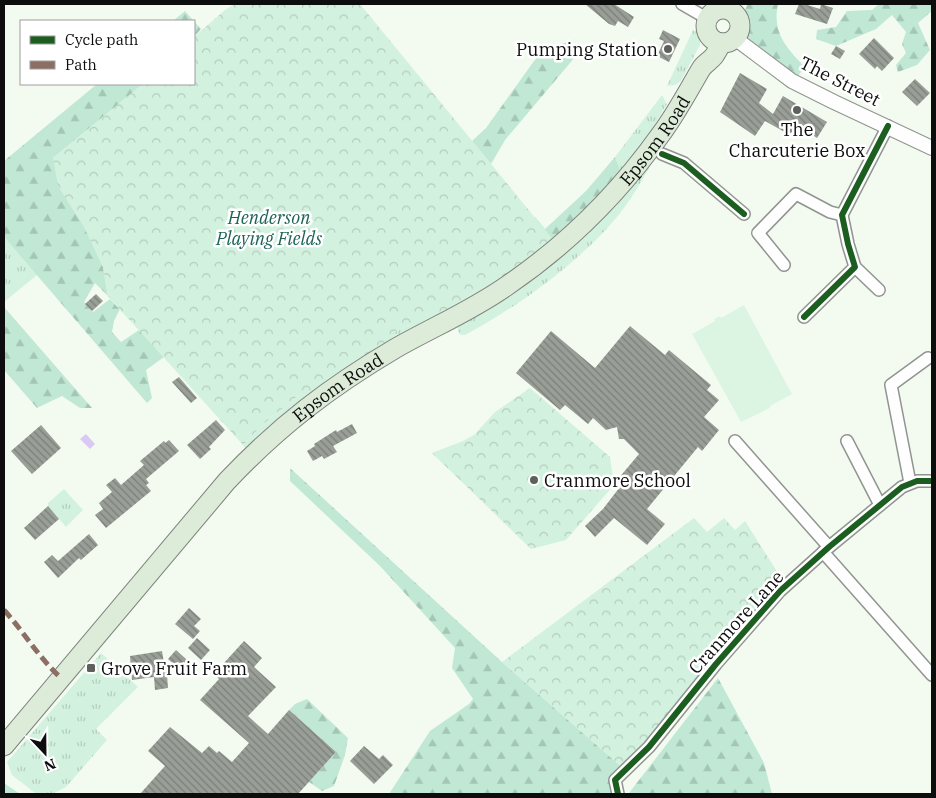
<svg xmlns="http://www.w3.org/2000/svg" width="936" height="798" viewBox="0 0 936 798" font-family="'IBM Plex Serif',serif">
	<style>
		.grass { fill: url(#grass-tufts) }
		.forest { fill: url(#forest-firs); fill-rule: evenodd }
		.park { fill: url(#park-crowns) }
		.pitch { fill: #dcf5e3 }
		.water { fill: #d9c9f4 }
		.building { fill: url(#building-back-hatch) }
		.lines { fill: none; stroke-linecap: round; stroke-linejoin: round }
		.minor-casing { stroke: #919490; stroke-width: 14 }
		.tertiary-casing { stroke: #919490; stroke-width: 16 }
		.primary-casing { stroke: #7e817d; stroke-width: 21 }
		.minor { stroke: #fdfefd; stroke-width: 11 }
		.tertiary { stroke: #fdfefd; stroke-width: 14 }
		.primary { stroke: #ddebd9; stroke-width: 19 }
		.quiet { stroke: #8d6e63; stroke-width: 5; stroke-dasharray: 10 5; stroke-linecap: butt }
		.cycleway-casing { stroke: #fff; stroke-width: 9 }
		.cycleway { stroke: #1b5e20; stroke-width: 6 }
		.poi-dot { fill: #5e605d; stroke: #fff; stroke-width: 2 }
		.labels { text-anchor: middle; dominant-baseline: central; stroke-width: 5; stroke-linejoin: round; paint-order: stroke }
		.poi-label { font-size: 18px; fill: #0d0d0d; stroke: #fff; text-anchor: start }
		.street-label { font-size: 18px; fill: #0d0d0d; stroke: #fff }
		.park-label { font-size: 18px; font-style: italic; fill: #1e6357; stroke: #fff }
	</style>
	<defs>
		<pattern id="grass-tufts" width="24" height="20" patternUnits="userSpaceOnUse" patternTransform="scale(1.25)"><rect width="24" height="20" fill="#d3f1df"/><path d="M3 7l-1-3M5 7V3M7 7l1-3M15 17l-1-3M17 17v-4M19 17l1-3" fill="none" stroke="#b4cdbe"/></pattern>
		<pattern id="forest-firs" width="22" height="20" patternUnits="userSpaceOnUse" patternTransform="scale(1.25)"><rect width="22" height="20" fill="#c0e8d4"/><path d="M5 1l3.5 6h-7zM16 11l3.5 6h-7z" fill="#a4c6b5"/></pattern>
		<pattern id="park-crowns" width="20" height="18" patternUnits="userSpaceOnUse" patternTransform="scale(1.25)"><rect width="20" height="18" fill="#d3f1df"/><path d="M2 6a3 3 0 1 1 6 0M12 15a3 3 0 1 1 6 0" fill="none" stroke="#b4cdbe"/></pattern>
		<pattern id="building-back-hatch" width="6" height="6" patternUnits="userSpaceOnUse" patternTransform="scale(1.25)"><rect width="6" height="6" fill="#999e97"/><path d="M-1 5l2 2M0 0l6 6M5-1l2 2" fill="none" stroke="#7b7f7a"/></pattern>
	</defs>
	<rect width="100%" height="100%" fill="#f3fbf1"/>
	<g class="grass">
		<path d="M693 30 701 33 700 45 681 81 675 85 667 86Z"/>
		<path d="M662 95 667 104 651 132 621 172 615 157Z"/>
		<path d="M655 157C645 176 634 195 621 212 584 259 518 307 465 335H461L458 331V326Z"/>
		<path d="M4 237 37 275 4 302Z"/>
		<path d="M412 323H428L394 342 393 333Z"/>
		<path d="M301 393 306 396 246 450 243 445 261 426Z"/>
		<path d="M64 489 83 510 66 527 48 506V503Z"/>
		<path d="M101 653 138 687 96 729 107 740 66 787 54 793H35L12 775 7 762Z"/>
	</g>
	<g class="forest">
		<path d="M748 4H778C772 32 786 48 805 67L797 77C775 62 727 37 748 4Z"/>
		<path d="M879 4H932V11L918 23 930 50 917 65 898 72 896 65 906 53 902 44 906 32 892 15 876 29 836 46 816 39 817 30 836 27 847 11 872 10Z"/>
		<path d="M185 11 201 29 194 37V21H173Z"/>
		<path d="M569 42 581 50 505 140 491 164 472 141 486 128 534 61 544 51 554 45Z"/>
		<path d="M97 84H143L53 158 103 267 108 296 95 283 84 302 93 312 110 299 164 357 146 370 152 398 147 403 4 237V161ZM120 309 139 330 121 342 112 332 114 321Z"/>
		<path d="M615 157 621 172 564 235 424 301 535 217 545 229 586 191Z"/>
		<path d="M4 307 92 408H80L62 396 37 408 4 370Z"/>
		<path d="M290 468 502 662 624 769 614 794H389L430 731 469 704 473 699 452 668 455 648 380 566 290 481Z"/>
		<path d="M718 678 764 763 772 794H629V793Z"/>
		<path d="M307 699 348 738 345 755 334 786 322 791 309 782 336 752 289 710 295 704Z"/>
		<path d="M4 783 20 794H4Z"/>
	</g>
	<g class="park">
		<path d="M235 4H360L555 242 528 265 428 323H412L393 333 394 342 306 396 301 393 261 426 243 445 108 296 103 267 84 227 58 186 53 158 143 84H194V37L225 10Z"/>
		<path d="M530 388 610 457 614 485 566 540 531 549 432 453 463 441 474 435 495 412Z"/>
		<path d="M694 518 707 532 724 518 735 530 745 521 778 573 780 591 624 769 502 662Z"/>
	</g>
	<path class="pitch" d="M744 305 792 394 770 406V408L741 422 692 334 715 321 714 319 720 316 721 318Z"/>
	<path class="water" d="M86 434 95 444 90 449 80 439Z"/>
	<g class="building">
		<path d="M585 4H614L634 17 628 27 618 21 615 26 609 24Z"/>
		<path d="M799 4H804L820 9 821 4 833 8 827 24 795 14Z"/>
		<path d="M663 30 680 39 669 62 657 56 664 41 659 39Z"/>
		<path d="M874 38 894 58 882 71 877 66 875 69 859 54Z"/>
		<path d="M836 46 845 51 840 59 831 54Z"/>
		<path d="M740 73 767 89 759 103 773 114 783 96 827 122 817 138 805 130 800 138 791 132 790 135 765 121 755 136 720 112Z"/>
		<path d="M915 79 930 93 917 106 902 92Z"/>
		<path d="M96 294 103 301 92 311 85 304Z"/>
		<path d="M630 326 665 355 669 350 711 385 707 390 719 400 704 417 719 430 702 451 698 447 647 509 665 524 647 545 614 518 595 537 585 526 603 509 623 483 618 479 639 454 624 439H619L617 427 606 430 593 418 588 424 565 405 560 410 516 373 551 331 595 368Z"/>
		<path d="M179 377 197 398 191 403 172 382Z"/>
		<path d="M216 420 225 430 209 447 211 449 200 459 187 445Z"/>
		<path d="M352 424 357 433 333 446 337 452 324 459 322 456 313 461 307 451 315 446 314 444 336 430 337 432Z"/>
		<path d="M41 425 61 448 32 474 11 451Z"/>
		<path d="M169 440 179 451 146 479 149 483 146 485 151 491 106 528 95 515 103 509 99 503 112 492 106 485 115 478 121 485 144 465 140 461 164 441 165 443Z"/>
		<path d="M48 506 59 519 35 540 24 528Z"/>
		<path d="M89 534 98 545 81 560 79 558 58 578 44 562 52 555 58 561Z"/>
		<path d="M189 608 201 619 194 626 200 631 193 639 175 624Z"/>
		<path d="M197 638 210 650 201 660 188 648Z"/>
		<path d="M244 641 262 658 254 667 276 687 248 716 268 734 289 710 336 752 298 794H140L165 766 148 751 170 727 202 753 209 746 217 753 219 751 232 762 249 743 200 700 219 679 214 674Z"/>
		<path d="M176 650 187 660 179 669 168 659Z"/>
		<path d="M162 651 164 663 166 661 168 688 155 690 154 677 132 680 130 656Z"/>
		<path d="M364 746 379 759 383 755 393 765 374 784 350 761Z"/>
	</g>
	<g class="lines">
		<defs>
			<g id="minor">
				<path d="M682 4 708 19"/>
				<path d="M662 154 684 163 744 214"/>
				<path d="M784 265 758 233 796 194 830 212 842 215"/>
				<path d="M855 267 879 290"/>
				<path d="M804 317 855 267 848 244 842 215 888 126"/>
				<path d="M735 441 829 547"/>
				<path d="M847 441 880 505"/>
				<path d="M910 483 891 385 928 358"/>
				<path d="M823 552 932 675"/>
				<path d="M618 794 615 780 649 747 716 664 780 591 829 547 902 487 917 481H932"/>
			</g>
			<path id="tertiary" d="M736 39 792 81 834 102 932 148"/>
			<g id="primary">
				<circle cx="723" cy="26" r="17"/>
				<path id="s1" d="M4 746 227 481C279 426 330 387 396 348 433 327 473 310 508 285 568 244 619 193 661 134 676 114 688 91 701 69 704 64 710 61 714 56 717 52 719 47 722 43"/>
			</g>
		</defs>
		<use href="#minor" class="minor-casing"/>
		<use href="#tertiary" class="tertiary-casing"/>
		<use href="#primary" class="primary-casing"/>
		<use href="#minor" class="minor"/>
		<use href="#tertiary" class="tertiary"/>
		<use href="#primary" class="primary"/>
		<path class="quiet" d="M4 610C24 632 39 658 61 678"/>
		<defs>
			<g id="cycleway">
				<path d="M662 154 684 163 744 214"/>
				<path d="M804 317 855 267 848 244 842 215 888 126"/>
				<path d="M618 794 615 780 649 747 716 664 780 591 829 547 902 487 917 481H932"/>
			</g>
		</defs>
		<use href="#cycleway" class="cycleway-casing"/>
		<use href="#cycleway" class="cycleway"/>
	</g>
	<g class="poi-dot">
		<circle cx="668" cy="49" r="5"/>
		<circle cx="797" cy="110" r="5"/>
		<circle cx="534" cy="480" r="5"/>
		<rect x="86" y="663" width="10" height="10" rx="2.5"/>
	</g>
	<g class="labels">
		<g class="poi-label">
			<text x="658" y="49" text-anchor="end">Pumping Station</text>
			<text x="797" y="129" text-anchor="middle">The<tspan x="797" dy="21">Charcuterie Box</tspan></text>
			<text x="544" y="480">Cranmore School</text>
			<text x="101" y="668">Grove Fruit Farm</text>
		</g>
		<g class="street-label">
			<text transform="translate(840 81) rotate(27)">The Street</text>
			<text stroke="none"><textPath href="#s1" startOffset="898">Epsom Road</textPath></text>
			<text stroke="none"><textPath href="#s1" startOffset="492">Epsom Road</textPath></text>
			<text transform="translate(736 622) rotate(-48)">Cranmore Lane</text>
		</g>
		<g class="park-label">
			<text x="269" y="217">Henderson<tspan x="269" dy="21">Playing Fields</tspan></text>
		</g>
	</g>
	<rect width="936" height="798" fill="none" stroke="#0d0d0d" stroke-width="10"/>
	<rect x="20" y="20" width="175" height="65" fill="#ffffff" stroke="#9e9e9e"/>
	<rect x="30" y="36" width="25" height="8" fill="#1b5e20" stroke="#9e9e9e"/>
	<text x="65" y="45" font-size="15" fill="#0d0d0d">Cycle path</text>
	<rect x="30" y="61" width="25" height="8" fill="#8d6e63" stroke="#9e9e9e"/>
	<text x="65" y="70" font-size="15" fill="#0d0d0d">Path</text>
	<g transform="translate(45 753) rotate(158)" stroke="#ffffff" stroke-width="4" paint-order="stroke">
	<path d="M0-4L9 19L0 12L-9 19Z" fill="#0d0d0d"/>
	<text y="-8" font-size="14" font-weight="bold" text-anchor="middle" fill="#0d0d0d">N</text>
	</g>
</svg>
